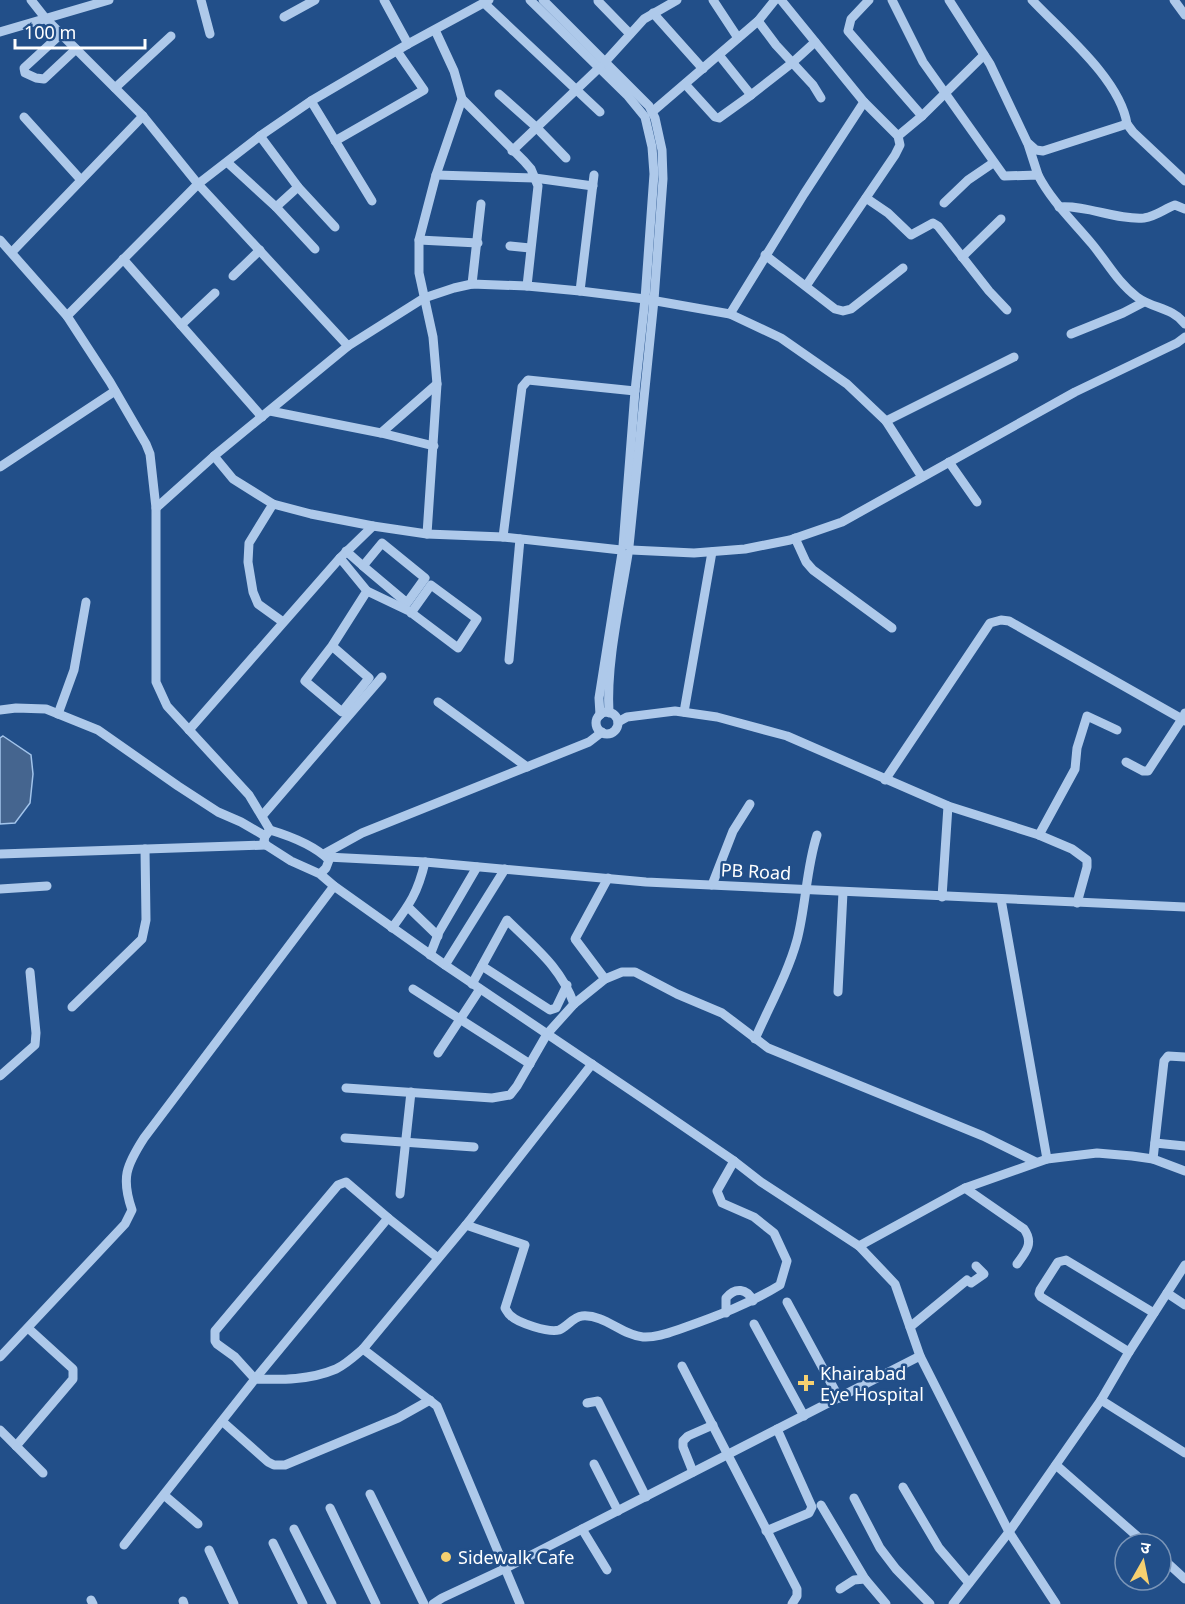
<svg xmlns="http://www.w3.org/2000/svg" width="1185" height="1604" viewBox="0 0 1185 1604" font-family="'Noto Sans','Noto Sans Devanagari',sans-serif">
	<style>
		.water { fill: #45658f; stroke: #a2c4eb; stroke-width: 1.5 }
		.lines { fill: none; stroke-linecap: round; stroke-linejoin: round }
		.minor { stroke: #aec9ea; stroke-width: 9 }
		.poi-dot { fill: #f6d070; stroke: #224f89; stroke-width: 2 }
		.labels { text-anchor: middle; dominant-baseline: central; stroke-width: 5; stroke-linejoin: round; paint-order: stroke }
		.street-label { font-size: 18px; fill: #fff; stroke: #224f89 }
		.poi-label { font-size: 18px; fill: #fff; stroke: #224f89; text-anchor: start }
	</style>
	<rect width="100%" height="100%" fill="#224f89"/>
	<path class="water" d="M3 736 31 755 33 774 30 803 15 823 0 824V738Z"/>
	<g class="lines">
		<g class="minor">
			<path d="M31 0 46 19 143 116 198 184 348 346"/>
			<path d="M201 0 210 34"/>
			<path d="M384 0 408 44"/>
			<path d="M530 0 627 95 645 117 652 147 654 174 645 299 635 391 623 546"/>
			<path d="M543 0 649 106 655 118 662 150 663 179 654 300 629 546"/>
			<path d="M713 0 738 38"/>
			<path d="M781 0 864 102 898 136 900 145 895 155 806 286"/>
			<path d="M869 0 851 19 848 31 922 116"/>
			<path d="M892 0 923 62 1004 176 1038 175C1052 202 1073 221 1092 244 1107 262 1118 283 1137 297 1153 309 1172 307 1185 324"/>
			<path d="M949 0 990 64 1027 142 1036 150 1043 151 1127 124 1133 132 1185 181"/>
			<path d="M1032 0C1062 32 1120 79 1127 124"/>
			<path d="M1174 0 1185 15"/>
			<path d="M598 1 630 34"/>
			<path d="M484 3 600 112"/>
			<path d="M653 13 703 69"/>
			<path d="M284 17 315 0"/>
			<path d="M758 21 776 45 813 85 821 98"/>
			<path d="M0 32 109 0"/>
			<path d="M61 34 24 68 25 73 36 78 44 79 76 49"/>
			<path d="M719 55 751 95 792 63 815 42"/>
			<path d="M605 62 644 19 677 0"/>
			<path d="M685 84 715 117 719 118 751 95"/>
			<path d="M115 88 171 36"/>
			<path d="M499 94 536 127 566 158"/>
			<path d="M462 99 524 161 531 169 538 186 527 286"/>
			<path d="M311 101 372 201"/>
			<path d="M652 112 758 21 775 0"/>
			<path d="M24 117 81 180"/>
			<path d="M260 136 298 187 335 227"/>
			<path d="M898 136 922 116 984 55"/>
			<path d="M335 141 424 90 397 51"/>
			<path d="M1028 144 1038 175"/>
			<path d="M512 151 600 67"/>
			<path d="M228 163 276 207 315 249"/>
			<path d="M436 175 535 178 593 186"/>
			<path d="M866 198 888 213 911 235 933 223 938 226 989 291 1007 310"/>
			<path d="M944 203 968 180 993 163"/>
			<path d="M276 207 298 187"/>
			<path d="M1059 207C1088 205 1115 220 1144 218 1157 216 1164 209 1175 205L1185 209"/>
			<path d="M0 240 67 316 110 382 146 444 150 454 156 508V682L167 706 249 795 270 830"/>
			<path d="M419 240 478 243"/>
			<path d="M510 246 530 248"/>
			<path d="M12 252 143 116"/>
			<path d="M765 255 835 309 843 311 851 309 903 268"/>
			<path d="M962 257 1001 219"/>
			<path d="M123 259 262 417"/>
			<path d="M233 276 260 250"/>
			<path d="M472 284 481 204"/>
			<path d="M580 291 594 175"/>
			<path d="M730 314 804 194 864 102"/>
			<path d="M67 316 198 184 260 136 311 101 408 44 489 0"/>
			<path d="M181 325 215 293"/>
			<path d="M1071 334 1123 313 1144 302"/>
			<path d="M270 411 381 433 434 446"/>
			<path d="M886 421 1014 357"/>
			<path d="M381 433 437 384"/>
			<path d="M214 456 233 479 273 504 311 514 373 526 427 534 503 537 621 550"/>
			<path d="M949 462 977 502"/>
			<path d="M0 467 115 391"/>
			<path d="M273 504 249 543 248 562 253 592 258 604 283 622"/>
			<path d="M156 508 214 456 348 346 424 298 454 288 472 284 527 286 580 291 645 299 730 314 781 338 847 384 886 421 922 477"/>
			<path d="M427 534 437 384 433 337 419 273V240L436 175 462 99 454 71 435 30"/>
			<path d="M503 537 522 387 528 380 635 391"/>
			<path d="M795 538 806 562 813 570 892 628"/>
			<path d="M382 543 425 578 407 603 363 566Z"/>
			<path d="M631 550 694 553 745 549 790 540 842 522 1075 392 1177 343 1185 337"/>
			<path d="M346 551 363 566"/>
			<path d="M367 591 409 611 458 648 477 619 431 585 411 613"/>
			<path d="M332 646 305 681 342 712 369 678 332 646 367 591 340 558"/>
			<path d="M509 660 520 539"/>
			<path d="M438 702 527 767"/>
			<path d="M0 710 16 708 46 709 98 730 178 786 218 812 241 822 265 836"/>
			<path d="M684 712 712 552"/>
			<circle cx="607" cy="723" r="11"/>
			<path d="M609 713C606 664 620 604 628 554"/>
			<path d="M58 714 74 670 86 602"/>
			<path d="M600 715 599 698 622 553"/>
			<path d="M618 722 627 717 675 711 717 717 787 736 948 806 1039 835 1072 849 1087 860V867L1077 903"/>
			<path d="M189 730 340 558 373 526"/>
			<path d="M1126 762 1143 771H1148L1182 719 1185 721"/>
			<path d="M885 780 990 623 1001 620 1009 621 1182 719 1185 713"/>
			<path d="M262 816 382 677"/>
			<path d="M1039 835 1075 769 1077 748 1087 716 1117 730"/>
			<path d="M0 854 266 845"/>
			<path d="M324 854 362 833 589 742 602 732"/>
			<path d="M327 857 425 862 646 882 1185 907"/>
			<path d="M320 874 326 868 329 860C314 845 290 836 270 830L265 836 264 841 266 845 291 861 320 874 334 886 445 965 648 1102 734 1161 761 1182 859 1246 895 1284 920 1356 1009 1532 1056 1604"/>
			<path d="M712 885 733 831 750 804"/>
			<path d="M0 889 47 886"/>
			<path d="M942 897 948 806"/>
			<path d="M1001 899 1047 1159"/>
			<path d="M408 907 438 936"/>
			<path d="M392 928C410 904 418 892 425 862"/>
			<path d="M430 955 439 932 477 867"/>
			<path d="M445 965 505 869"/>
			<path d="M482 966 550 1010 556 1008 567 985"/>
			<path d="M605 979 575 939 608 878"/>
			<path d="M472 984 507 920C535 948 560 966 574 1004"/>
			<path d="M413 989 530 1064"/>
			<path d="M838 992 843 892"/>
			<path d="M72 1007 142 939 146 920 145 849"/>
			<path d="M755 1039C769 1007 788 973 797 940 806 906 806 869 817 835"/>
			<path d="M438 1053 480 989"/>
			<path d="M592 1064 466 1225 525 1245 505 1308C507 1311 508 1314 511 1316 518 1323 549 1333 559 1330 567 1327 573 1317 582 1316 605 1314 621 1335 643 1337 656 1338 671 1332 683 1328 717 1316 749 1304 780 1285L787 1261 774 1233 754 1217 722 1203 717 1191 734 1161"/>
			<path d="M0 1076 35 1045 36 1033 30 972"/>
			<path d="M346 1088 492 1098 510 1095 517 1086 547 1034 574 1004 605 979 622 972H635L677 994 722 1013 768 1048 983 1136 1036 1162"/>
			<path d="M345 1138 474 1147"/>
			<path d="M1155 1143 1185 1146"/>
			<path d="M1153 1159 1164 1061 1168 1056 1185 1057"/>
			<path d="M346 1182 388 1218 255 1379 235 1357 217 1344 215 1341V1331L338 1185Z"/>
			<path d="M965 1188 1024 1229C1034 1243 1026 1252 1017 1264"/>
			<path d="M400 1194 411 1092"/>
			<path d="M388 1218 438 1258"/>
			<path d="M466 1225 363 1349 437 1406 520 1604"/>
			<path d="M859 1246 965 1188 1047 1159 1097 1153 1132 1156 1153 1159 1185 1171"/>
			<path d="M1167 1293 1185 1305"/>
			<path d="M787 1302 839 1398"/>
			<path d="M726 1313V1298C735 1287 747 1288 753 1301"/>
			<path d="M754 1324 804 1416"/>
			<path d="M910 1327 967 1280 971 1283 984 1274 976 1266"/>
			<path d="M1129 1352 1041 1297 1039 1294 1040 1290 1058 1262 1066 1260 1154 1313"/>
			<path d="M0 1357 125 1224 132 1210C121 1178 126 1166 144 1138L334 886"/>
			<path d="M682 1366 797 1589V1596L792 1604"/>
			<path d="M1101 1400 1185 1453"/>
			<path d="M587 1403 598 1401 646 1497"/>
			<path d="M223 1422 268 1462 274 1465H285L398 1418 430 1400"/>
			<path d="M0 1430 43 1473"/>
			<path d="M16 1446 73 1379V1369L28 1328"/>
			<path d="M594 1464 618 1511"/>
			<path d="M1056 1465 1146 1544"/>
			<path d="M693 1472 683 1447V1441L688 1436 713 1425"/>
			<path d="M903 1487 939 1548 969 1583"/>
			<path d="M370 1494 424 1604"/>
			<path d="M164 1495 198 1524"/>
			<path d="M854 1498 880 1548 896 1569 930 1604"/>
			<path d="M821 1505 865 1579"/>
			<path d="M330 1508 376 1604"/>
			<path d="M294 1529 332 1604"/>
			<path d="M582 1529 607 1570"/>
			<path d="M766 1531 809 1513 812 1507 777 1429"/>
			<path d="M273 1543 303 1604"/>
			<path d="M124 1545 255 1379C282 1380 310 1380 336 1369 345 1365 355 1356 363 1349"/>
			<path d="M209 1550 234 1604"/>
			<path d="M1161 1557 1185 1579"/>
			<path d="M840 1589 854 1580 865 1579 886 1604"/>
			<path d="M91 1600 93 1604"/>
			<path d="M183 1601 184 1604"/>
			<path d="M433 1604 442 1598 504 1569 920 1356"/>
			<path d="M953 1604 1009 1532 1101 1400 1129 1352 1185 1265"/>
		</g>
	</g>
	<g class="poi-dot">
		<path d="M803 1374h6v6h6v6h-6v6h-6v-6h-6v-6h6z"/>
		<circle cx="446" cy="1557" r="6"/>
	</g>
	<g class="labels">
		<g class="street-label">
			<text transform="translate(756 871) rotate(3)">PB Road</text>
		</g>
		<g class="poi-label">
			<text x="820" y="1373">Khairabad<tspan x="820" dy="21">Eye Hospital</tspan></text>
			<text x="458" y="1557">Sidewalk Cafe</text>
		</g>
	</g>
	<g transform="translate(1143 1562) rotate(9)"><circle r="28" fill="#224f89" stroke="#7a95b8" stroke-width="1.5"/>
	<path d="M0-4.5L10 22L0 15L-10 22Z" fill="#f6d070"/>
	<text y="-9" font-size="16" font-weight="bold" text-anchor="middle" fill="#ffffff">उ</text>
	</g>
	<path d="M15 39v9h130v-9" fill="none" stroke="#ffffff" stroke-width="3"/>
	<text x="24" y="39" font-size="18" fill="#ffffff" stroke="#224f89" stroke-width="4.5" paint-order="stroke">100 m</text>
</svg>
